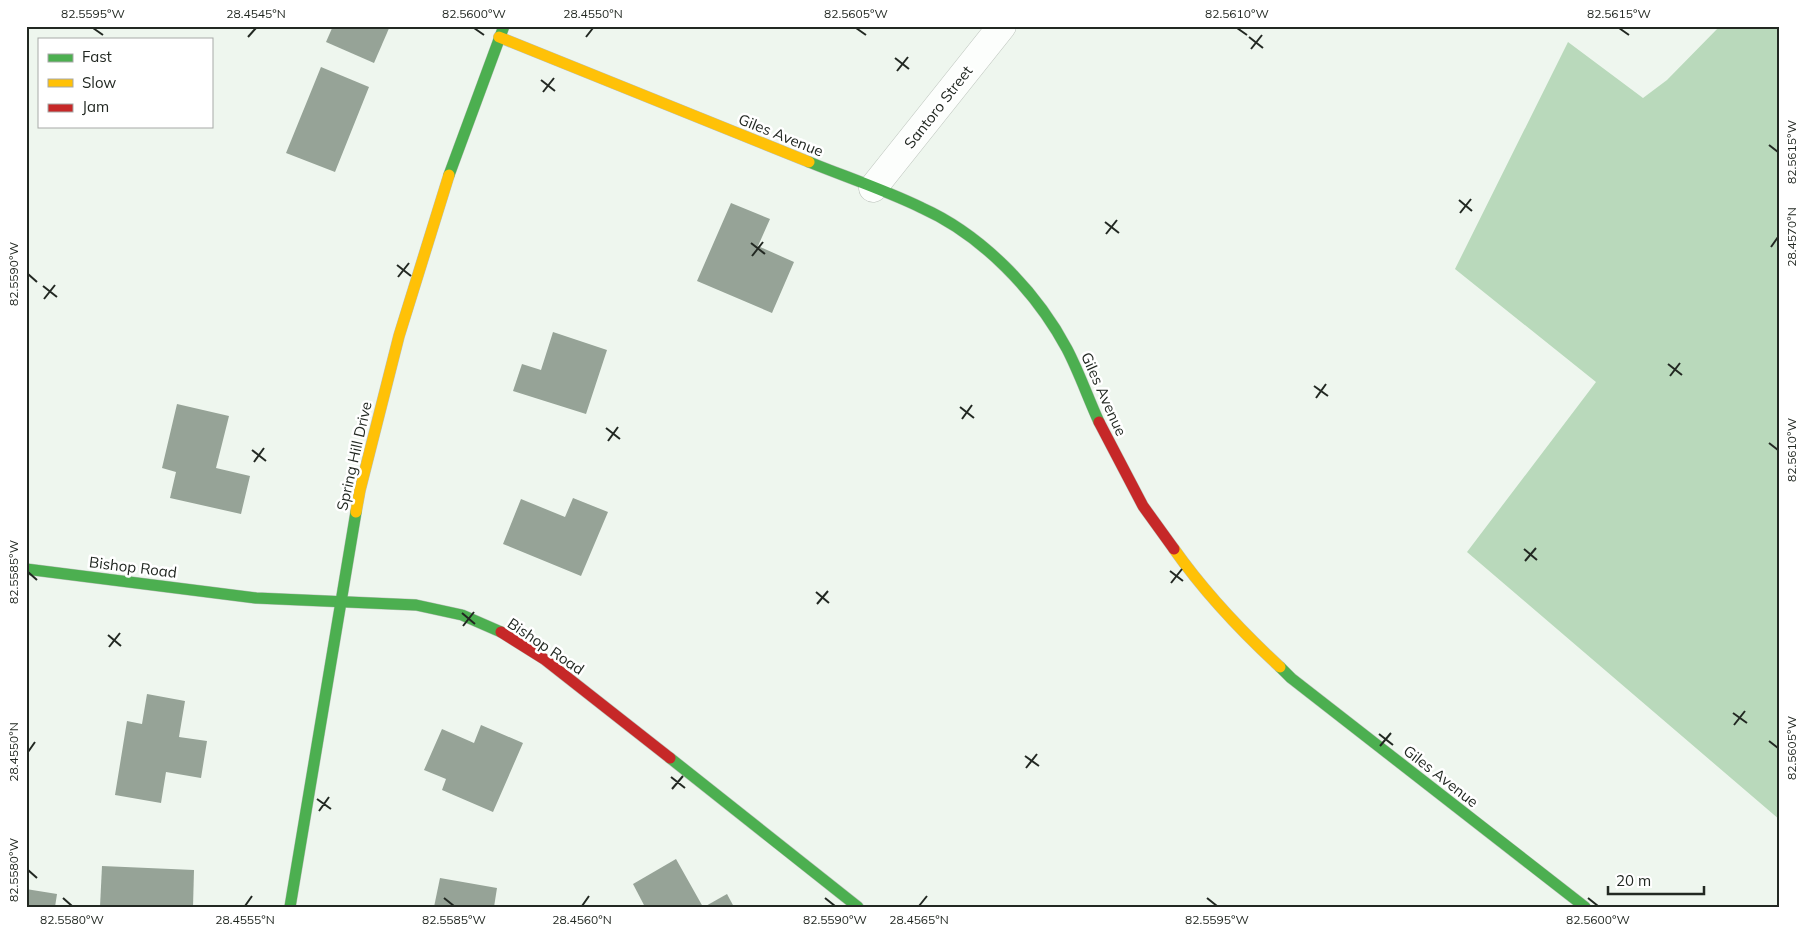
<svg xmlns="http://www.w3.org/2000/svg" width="1806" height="933" viewBox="0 0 1806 933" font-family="Mulish,sans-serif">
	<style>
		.forest { fill: #b9d9bb }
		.building { fill: #96a397 }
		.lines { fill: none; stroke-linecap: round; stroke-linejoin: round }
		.street-casing { stroke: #bbc2bb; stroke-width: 29 }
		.fast-casing { stroke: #bbc2bb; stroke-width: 12 }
		.slow-casing { stroke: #bbc2bb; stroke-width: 12 }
		.jam-casing { stroke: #bbc2bb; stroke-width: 12 }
		.street { stroke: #fcfefc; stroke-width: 28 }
		.fast { stroke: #4caf50; stroke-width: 11 }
		.slow { stroke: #ffc107; stroke-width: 11 }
		.jam { stroke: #c62828; stroke-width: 11 }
		.ticks { fill: none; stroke: #222822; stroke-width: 2 }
		.labels { text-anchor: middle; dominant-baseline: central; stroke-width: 5; stroke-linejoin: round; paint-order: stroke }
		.street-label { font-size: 15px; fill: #222822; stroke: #fff }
		.neatline { fill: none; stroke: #222822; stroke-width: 2 }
		.ticks-label { font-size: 12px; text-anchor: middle; fill: #222822 }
	</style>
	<rect width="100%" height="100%" fill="#eef6ee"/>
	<path class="forest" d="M1720 26H1780V820L1467 552 1596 382 1455 269 1568 42 1643 98 1667 80Z"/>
	<g class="building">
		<path d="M333 26H390L374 63 326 42Z"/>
		<path d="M321 67 369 87 335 172 286 153Z"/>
		<path d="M731 203 770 219 758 246 794 262 772 313 697 281Z"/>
		<path d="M553 332 607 350 586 414 513 391 522 364 541 370Z"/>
		<path d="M177 404 229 416 216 468 250 476 241 514 170 498 176 472 162 468Z"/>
		<path d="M573 498 608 512 581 576 503 544 521 499 565 517Z"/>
		<path d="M147 694 185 701 179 737 207 741 201 778 166 772 161 803 115 795 127 721 142 724Z"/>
		<path d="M481 725 523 743 493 812 442 790 446 779 424 770 442 729 474 743Z"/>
		<path d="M676 859 703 907H645L633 884Z"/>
		<path d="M102 866 194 870 193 907H100Z"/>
		<path d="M440 878 497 888 494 907H434Z"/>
		<path d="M26 889 57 894 55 907H26Z"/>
		<path d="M727 894 734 907H704Z"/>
	</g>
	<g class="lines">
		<defs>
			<path id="street" d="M873 188 1002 26"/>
			<g id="fast">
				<path d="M809 162C846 177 885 190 922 208 982 235 1036 291 1067 349 1079 372 1088 398 1099 422"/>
				<path d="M449 175 504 26"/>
				<path d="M26 569 256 598 416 605 462 615 501 632"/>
				<path d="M1280 667 1291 678 1585 907"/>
				<path d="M670 758 858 907"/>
				<path d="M290 907 356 512"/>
			</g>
			<g id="slow">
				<path d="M499 37 809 162"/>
				<path d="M356 512 360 490 399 336 449 175"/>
				<path d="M1174 549C1205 593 1240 630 1280 667"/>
			</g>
			<g id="jam">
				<path d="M1099 422 1143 506 1174 549"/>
				<path d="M501 632 544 659 670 758"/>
			</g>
		</defs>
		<use href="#street" class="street-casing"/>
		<use href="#fast" class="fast-casing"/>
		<use href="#slow" class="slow-casing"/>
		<use href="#jam" class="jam-casing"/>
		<use href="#street" class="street"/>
		<use href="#fast" class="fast"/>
		<use href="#slow" class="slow"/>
		<use href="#jam" class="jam"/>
	</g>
	<path class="ticks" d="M93 28 103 35M474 28 484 35M856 28 866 35M1237 28 1247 35M1619 28 1629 35M248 37 256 28M586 37 593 28M1249 37 1263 48M1251 49 1262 35M895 58 909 69M897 71 908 57M541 80 555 91M543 92 554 78M1769 145 1778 152M1459 200 1472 211M1460 213 1471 199M1105 222 1119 233M1106 234 1117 220M751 243 765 254M1771 247 1778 237M752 256 763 242M397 265 411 276M28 274 37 282M398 277 409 263M43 286 57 297M44 299 55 285M1668 364 1682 375M1670 376 1680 363M1314 386 1328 396M1316 398 1326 384M960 407 974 418M962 419 972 405M606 428 620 439M608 441 618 427M1769 443 1778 450M252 450 266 461M254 462 264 448M1524 549 1537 560M1525 561 1536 548M1170 571 1183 581M28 572 37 580M1171 583 1182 569M816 592 829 603M817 604 828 591M462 613 475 624M463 626 474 612M108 635 121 646M109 647 120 633M1733 713 1747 723M1734 725 1745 711M1379 734 1393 745M1769 741 1778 748M1380 746 1391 733M28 752 35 742M1025 756 1039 766M1026 768 1037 754M671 777 685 788M672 789 683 776M317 799 331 809M319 811 329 797M28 870 37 878M63 898 72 906M444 898 454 906M825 898 835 906M1207 898 1217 906M1588 898 1598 906M245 906 252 896M582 906 589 896M919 906 927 896"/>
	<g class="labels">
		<g class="street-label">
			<text transform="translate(938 107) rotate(-52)">Santoro Street</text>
			<text transform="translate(781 135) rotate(22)">Giles Avenue</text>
			<text transform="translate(1104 394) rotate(66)">Giles Avenue</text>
			<text transform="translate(354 456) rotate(-77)">Spring Hill Drive</text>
			<text transform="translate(133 567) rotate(7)">Bishop Road</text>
			<text transform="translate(546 646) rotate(34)">Bishop Road</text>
			<text transform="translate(1441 776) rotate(38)">Giles Avenue</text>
		</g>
	</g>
	<rect width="1806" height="933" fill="none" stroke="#ffffff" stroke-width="55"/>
	<rect x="38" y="38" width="175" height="90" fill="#ffffff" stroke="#a7a9a7"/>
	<rect x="48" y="54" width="25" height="8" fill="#4caf50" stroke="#a7a9a7"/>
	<text x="82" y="62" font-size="15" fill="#222822">Fast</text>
	<rect x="48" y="79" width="25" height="8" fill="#ffc107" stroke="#a7a9a7"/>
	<text x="82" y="88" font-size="15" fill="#222822">Slow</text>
	<rect x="48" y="104" width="25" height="8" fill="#c62828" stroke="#a7a9a7"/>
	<text x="82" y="112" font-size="15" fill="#222822">Jam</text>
	<path d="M1608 886v8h96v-8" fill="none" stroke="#222822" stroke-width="2.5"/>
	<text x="1616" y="886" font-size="15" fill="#222822" stroke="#ffffff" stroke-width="4" paint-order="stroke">20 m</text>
	<rect x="28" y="28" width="1750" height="878" class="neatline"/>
	<g class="ticks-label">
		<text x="93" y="18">82.5595°W</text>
		<text x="256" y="18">28.4545°N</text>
		<text x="474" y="18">82.5600°W</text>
		<text x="593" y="18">28.4550°N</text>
		<text x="856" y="18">82.5605°W</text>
		<text x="1237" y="18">82.5610°W</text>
		<text x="1619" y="18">82.5615°W</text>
		<text transform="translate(1792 152) rotate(-90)" y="4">82.5615°W</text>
		<text transform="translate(1792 237) rotate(-90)" y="4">28.4570°N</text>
		<text transform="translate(14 274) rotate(-90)" y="4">82.5590°W</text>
		<text transform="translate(1792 450) rotate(-90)" y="4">82.5610°W</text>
		<text transform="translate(14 572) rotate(-90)" y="4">82.5585°W</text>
		<text transform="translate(1792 748) rotate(-90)" y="4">82.5605°W</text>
		<text transform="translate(14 752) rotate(-90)" y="4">28.4550°N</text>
		<text transform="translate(14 870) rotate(-90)" y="4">82.5580°W</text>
		<text x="72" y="924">82.5580°W</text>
		<text x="245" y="924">28.4555°N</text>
		<text x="454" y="924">82.5585°W</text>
		<text x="582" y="924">28.4560°N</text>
		<text x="835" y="924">82.5590°W</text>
		<text x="919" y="924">28.4565°N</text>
		<text x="1217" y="924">82.5595°W</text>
		<text x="1598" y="924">82.5600°W</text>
	</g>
</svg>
